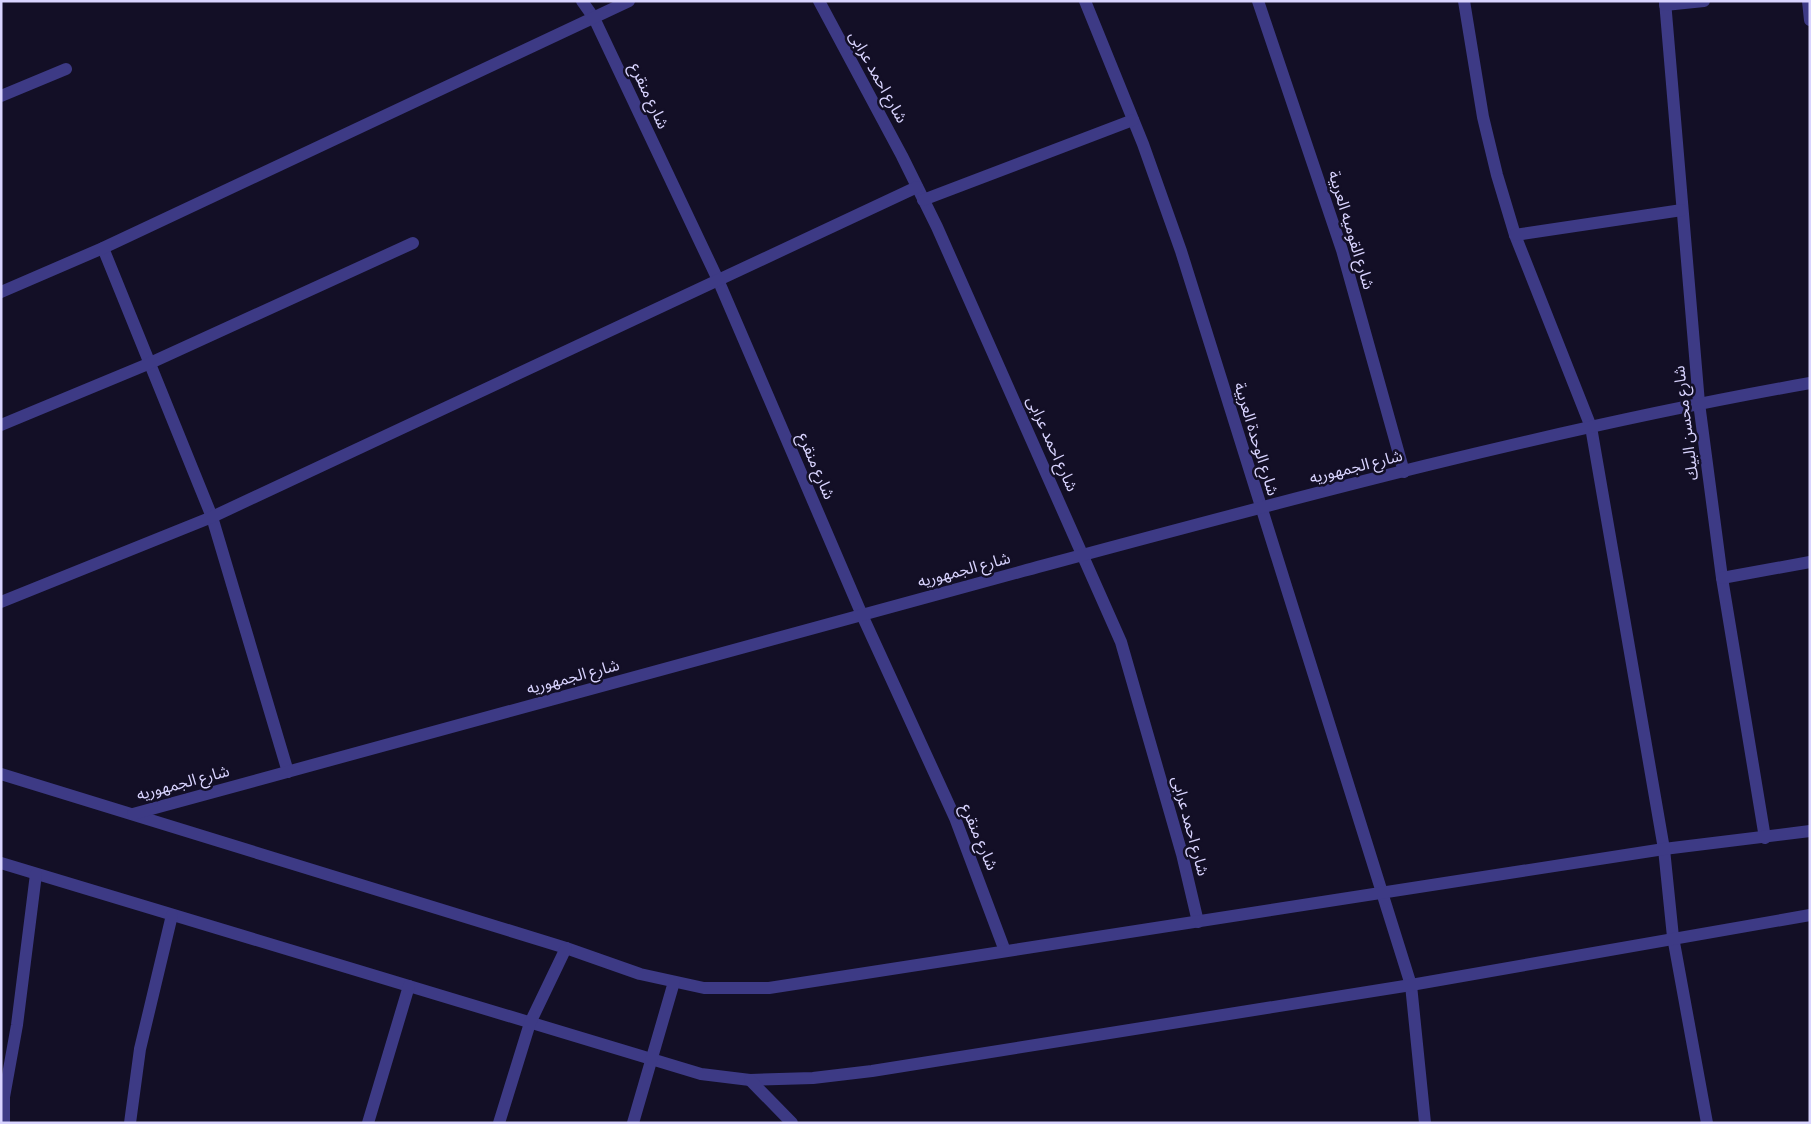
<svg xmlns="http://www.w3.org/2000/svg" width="1811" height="1124" viewBox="0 0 1811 1124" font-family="'Source Sans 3','Noto Sans Arabic',sans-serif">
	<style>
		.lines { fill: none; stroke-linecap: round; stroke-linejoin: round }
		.minor { stroke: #3d3a85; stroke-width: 12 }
		.labels { text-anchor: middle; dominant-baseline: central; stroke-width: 5; stroke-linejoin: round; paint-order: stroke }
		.street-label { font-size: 16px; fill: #d9d4ff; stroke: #130f26 }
	</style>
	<rect width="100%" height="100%" fill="#130f26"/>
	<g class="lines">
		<g class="minor">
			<path d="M582 1 594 18 719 282 862 615 955 818 1005 951"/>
			<path d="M819 1 902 156 937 227 1121 642 1182 854 1198 922"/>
			<path d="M1085 1 1143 144 1181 251 1411 985 1425 1123"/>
			<path d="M1258 1 1342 250 1404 472"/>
			<path d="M1464 1 1483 117 1497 175 1515 235 1591 427 1664 849 1673 937 1707 1123"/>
			<path d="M1665 1 1699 403 1722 578 1765 838"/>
			<path d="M1808 1 1810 20"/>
			<path d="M1665 5 1704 1"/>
			<path d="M1 96 66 69"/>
			<path d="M923 200 1133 120"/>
			<path d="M1515 235 1682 210"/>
			<path d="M103 248 212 517 288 772"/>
			<path d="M1 292 103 248 629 1"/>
			<path d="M1 425 148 364 413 243"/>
			<path d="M1722 578 1810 562"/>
			<path d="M1 602 212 517 917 187"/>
			<path d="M1 774 566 948 640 974 704 988H769L1664 849 1810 831"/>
			<path d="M133 814C430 734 726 651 1023 571 1283 501 1544 430 1810 383"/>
			<path d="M1 863 701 1074 750 1080 813 1078 872 1071 1411 985 1810 915"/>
			<path d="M750 1080 792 1123"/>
			<path d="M4 1123V1097L17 1025 36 874"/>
			<path d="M130 1123 140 1049 172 915"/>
			<path d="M368 1123 409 986"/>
			<path d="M499 1123 530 1023 566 948"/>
			<path d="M633 1123 674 982"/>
		</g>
	</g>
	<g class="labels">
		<g class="street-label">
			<text transform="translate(878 77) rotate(61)">شارع احمد عرابى</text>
			<text transform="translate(649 96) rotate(65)">شارع منقرع</text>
			<text transform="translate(1351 230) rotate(73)">شارع القوميه العربية</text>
			<text transform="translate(1686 423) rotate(-97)">شارع محسن البيك</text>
			<text transform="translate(1256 439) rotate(73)">شارع الوحدة العربية</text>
			<text transform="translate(1052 444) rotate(66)">شارع احمد عرابى</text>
			<text transform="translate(816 466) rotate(67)">شارع منقرع</text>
			<text transform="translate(1356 467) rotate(-14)">شارع الجمهوريه</text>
			<text transform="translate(964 570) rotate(-15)">شارع الجمهوريه</text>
			<text transform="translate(573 677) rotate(-15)">شارع الجمهوريه</text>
			<text transform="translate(183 783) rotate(-15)">شارع الجمهوريه</text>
			<text transform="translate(1190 826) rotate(75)">شارع احمد عرابى</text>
			<text transform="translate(979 837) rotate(67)">شارع منقرع</text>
		</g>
	</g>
	<rect width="1811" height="1124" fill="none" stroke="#d9d4ff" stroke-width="5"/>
</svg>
